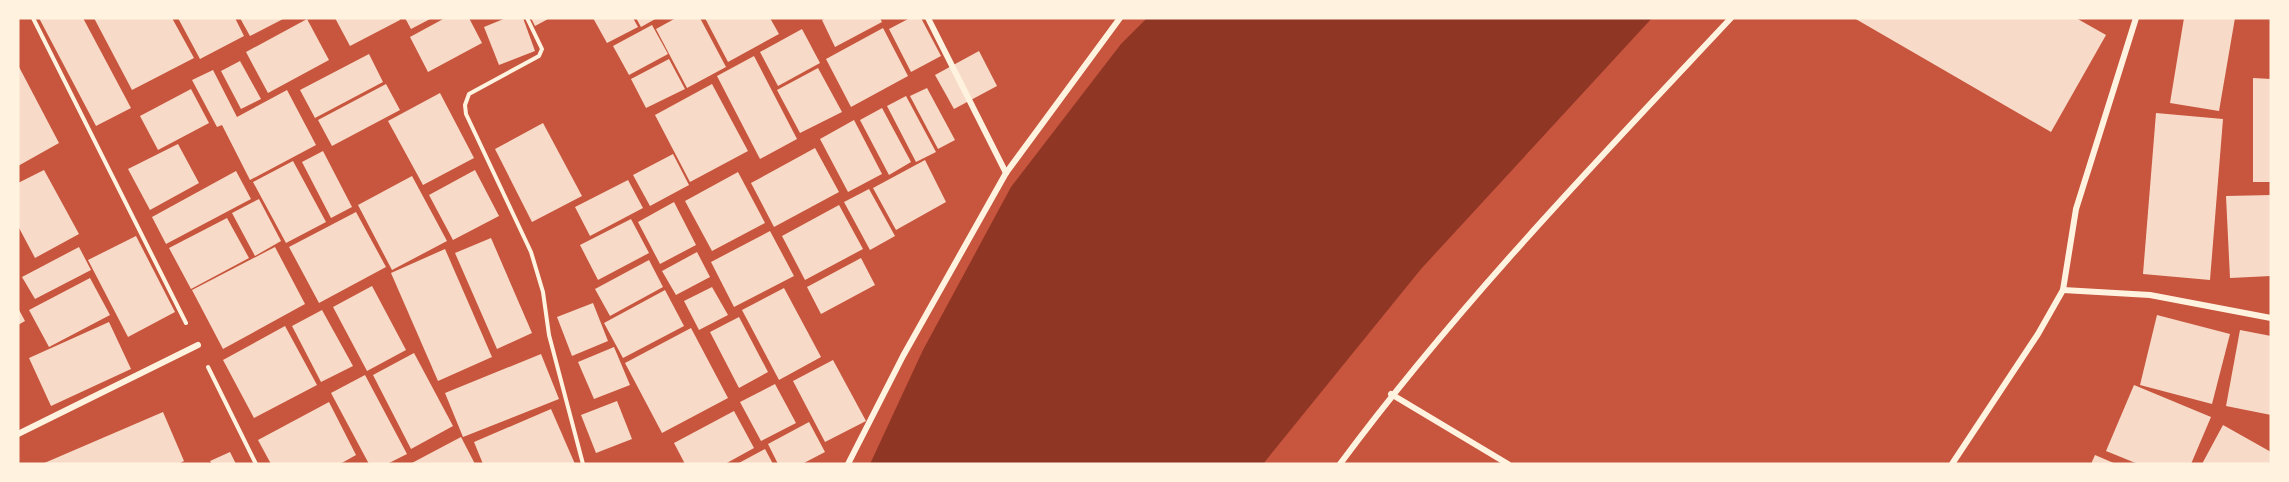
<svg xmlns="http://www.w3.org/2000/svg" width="2289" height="482" viewBox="0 0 2289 482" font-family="'Alegreya Sans',sans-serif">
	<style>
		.water { fill: #8f3625 }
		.building { fill: #f7dbc8 }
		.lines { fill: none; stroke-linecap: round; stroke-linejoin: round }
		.path { stroke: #fff3e0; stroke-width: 4 }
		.minor { stroke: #fff3e0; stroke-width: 6 }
	</style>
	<rect width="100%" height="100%" fill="#c8553d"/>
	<path class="water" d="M1147 18H1652L1421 269 1263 464H870L923 350 1011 187 1121 44Z"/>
	<g class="building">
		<path d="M39 18H83L131 108 96 126Z"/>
		<path d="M94 18H172L194 58 132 90Z"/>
		<path d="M178 18H235L244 36 200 59Z"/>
		<path d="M240 18H285L250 36Z"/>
		<path d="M335 18H399L400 20 350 46Z"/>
		<path d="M405 18H432L411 29Z"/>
		<path d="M445 18H469L482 43 428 72 410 37Z"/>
		<path d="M506 18H523L535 51 499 65 484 27Z"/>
		<path d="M531 18H550L535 26Z"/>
		<path d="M593 18H633L638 27 607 43Z"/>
		<path d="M636 18H657L641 27Z"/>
		<path d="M676 18H700L726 67 687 88 656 29Z"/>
		<path d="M705 18H770L779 34 728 62Z"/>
		<path d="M826 18H880L882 22 835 47 822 20Z"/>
		<path d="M910 18H921L941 56 911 72 889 29Z"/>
		<path d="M1854 18H2076L2106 35 2051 132Z"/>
		<path d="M2184 18H2235L2219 111 2170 103Z"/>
		<path d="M307 19 329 60 268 93 246 52Z"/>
		<path d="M652 25 668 54 629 75 613 46Z"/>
		<path d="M883 28 908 76 851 107 826 59Z"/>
		<path d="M802 29 820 63 778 86 760 52Z"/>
		<path d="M979 51 997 86 954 109 935 75Z"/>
		<path d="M369 54 383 82 315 118 300 90Z"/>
		<path d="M754 56 797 139 760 159 717 76Z"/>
		<path d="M669 59 685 89 646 108 631 79Z"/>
		<path d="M240 61 261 99 241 109 221 71Z"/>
		<path d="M18 65 59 143 18 166Z"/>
		<path d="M818 68 842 112 800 133 777 90Z"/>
		<path d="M213 70 237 117 287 90 316 145 250 180 222 125 217 127 192 80Z"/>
		<path d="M2253 78 2271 79V182H2253Z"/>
		<path d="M386 84 400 110 332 146 318 120Z"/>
		<path d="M712 84 748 151 690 182 655 115Z"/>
		<path d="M927 88 955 140 938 149 910 96Z"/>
		<path d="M191 89 209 123 158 150 140 116Z"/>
		<path d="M440 93 474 158 423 185 388 121Z"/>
		<path d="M906 96 936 152 916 162 887 106Z"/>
		<path d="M882 108 911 162 889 175 860 120Z"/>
		<path d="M2156 113 2223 119 2210 280 2143 274Z"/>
		<path d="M854 120 882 174 848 192 820 139Z"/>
		<path d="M543 123 582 196 532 222 495 149Z"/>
		<path d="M178 144 199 183 150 210 128 169Z"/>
		<path d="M815 148 839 192 774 227 751 183Z"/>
		<path d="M323 151 352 207 331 218 302 162Z"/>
		<path d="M673 154 689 185 650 206 633 175Z"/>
		<path d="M925 160 946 202 896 230 873 188Z"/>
		<path d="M293 161 326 222 286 243 253 182Z"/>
		<path d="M44 170 79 234 35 258 18 226V183Z"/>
		<path d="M475 170 499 216 453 240 429 195Z"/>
		<path d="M236 171 251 199 166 244 152 217Z"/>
		<path d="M738 172 765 223 712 251 685 201Z"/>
		<path d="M412 176 447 241 392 270 358 205Z"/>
		<path d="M628 180 643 208 590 236 575 207Z"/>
		<path d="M869 189 895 236 870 250 844 202Z"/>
		<path d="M2271 195V276L2230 278 2226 196Z"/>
		<path d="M259 199 281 241 255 256 232 213Z"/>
		<path d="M674 202 696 245 660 264 638 222Z"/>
		<path d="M839 205 863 249 805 280 782 236Z"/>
		<path d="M356 212 386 267 319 303 289 247Z"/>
		<path d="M227 218 249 258 191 289 169 248Z"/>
		<path d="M631 219 649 253 598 280 580 245Z"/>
		<path d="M770 231 794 276 734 307 711 262Z"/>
		<path d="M136 236 175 312 128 337 88 260Z"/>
		<path d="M491 238 532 333 497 349 455 253Z"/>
		<path d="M79 247 91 270 35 299 22 277Z"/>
		<path d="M275 247 305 304 223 349 192 290Z"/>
		<path d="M445 249 492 357 438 381 391 273Z"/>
		<path d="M697 252 710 277 676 295 662 271Z"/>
		<path d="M861 258 875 285 821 314 807 287Z"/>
		<path d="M649 260 663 287 610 316 595 289Z"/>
		<path d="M90 278 110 315 49 347 29 310Z"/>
		<path d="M372 286 406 350 367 371 333 307Z"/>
		<path d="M712 287 728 315 699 330 684 301Z"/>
		<path d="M784 288 821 357 779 380 742 310Z"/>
		<path d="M665 290 684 326 623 358 604 323Z"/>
		<path d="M593 303 608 341 572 356 557 317Z"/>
		<path d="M18 308 25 321 18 325Z"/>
		<path d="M322 310 353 366 321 382 292 326Z"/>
		<path d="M2157 315 2230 334 2212 404 2140 385Z"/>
		<path d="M739 317 768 372 739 388 710 332Z"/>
		<path d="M109 322 131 369 51 406 29 358Z"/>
		<path d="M285 326 317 385 254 418 223 360Z"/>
		<path d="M691 328 728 398 662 433 625 363Z"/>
		<path d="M2240 330 2271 336V415L2226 406Z"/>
		<path d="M614 347 630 385 594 399 578 362Z"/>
		<path d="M414 353 453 426 411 449 373 375Z"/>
		<path d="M541 354 559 399 463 437 445 393Z"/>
		<path d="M833 360 866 421 825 442 793 381Z"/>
		<path d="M365 375 407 454 387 464H369L331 393Z"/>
		<path d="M775 384 796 423 761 441 740 402Z"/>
		<path d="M2134 385 2211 417 2191 464H2138L2106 451Z"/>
		<path d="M617 401 632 439 596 453 581 415Z"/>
		<path d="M329 402 356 455 340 464H271L258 440Z"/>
		<path d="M551 409 575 464H483L474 442Z"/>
		<path d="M734 411 754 448 725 464H685L674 443Z"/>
		<path d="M163 412 184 461 178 464H42Z"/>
		<path d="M809 422 825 452 802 464H778L768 444Z"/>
		<path d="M2223 425 2271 452V464H2202Z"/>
		<path d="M461 437 475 464H410Z"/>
		<path d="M765 449 773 464H737Z"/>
		<path d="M230 452 236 464H212L210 461Z"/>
		<path d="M2095 455 2116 464H2091Z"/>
	</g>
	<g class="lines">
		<g class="path">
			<path d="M33 18 186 323"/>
			<path d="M527 18 542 49 539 56 469 94 465 105 466 114 531 252 543 292 549 335 583 464"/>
			<path d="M208 367 256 464"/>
		</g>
		<g class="minor">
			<path d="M928 18 1006 173"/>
			<path d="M2136 18 2076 209 2063 290 2150 295 2271 318"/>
			<path d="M1391 394 1508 464"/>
			<path d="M18 434 198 345"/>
			<path d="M848 464 903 356 1006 173 1120 18"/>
			<path d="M1340 464C1458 305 1596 162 1731 18"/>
			<path d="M1952 464 2038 334 2063 290"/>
		</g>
	</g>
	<rect width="2289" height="482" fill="none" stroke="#fff3e0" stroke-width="39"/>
</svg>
